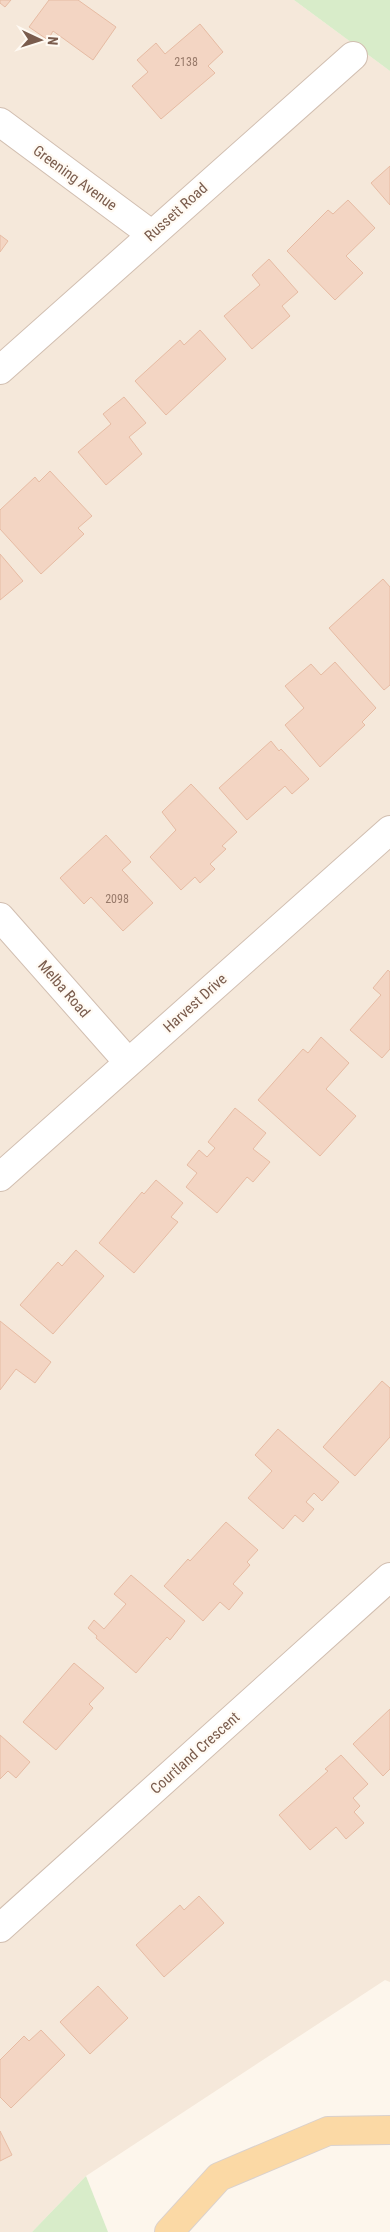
<svg xmlns="http://www.w3.org/2000/svg" width="390" height="2232" viewBox="0 0 390 2232" font-family="'Roboto Condensed',sans-serif">
	<style>
		.residential { fill: #f5e8da }
		.green { fill: #d8ecc9 }
		.building { fill: #f3d5c3; stroke: #e6bba3 }
		.lines { fill: none; stroke-linecap: round; stroke-linejoin: round }
		.minor-casing { stroke: #d1beb0; stroke-width: 30 }
		.major-casing { stroke: #dad1cd; stroke-width: 30 }
		.minor { stroke: #fff; stroke-width: 28 }
		.major { stroke: #fbd9a5; stroke-width: 28 }
		.labels { text-anchor: middle; dominant-baseline: central; stroke-width: 4.5; stroke-linejoin: round; paint-order: stroke }
		.number-label { font-size: 12px; fill: #987a6a }
		.street-label { font-size: 15px; fill: #7a5c4d; stroke: #fffaf3 }
	</style>
	<rect width="100%" height="100%" fill="#fdf6ec"/>
	<path class="residential" d="M0 0H294L390 71V1982L385 1980 86 2176 32 2232H0Z"/>
	<g class="green">
		<path d="M294 0H390V71Z"/>
		<path d="M86 2176 108 2232H32Z"/>
	</g>
	<g class="building">
		<path d="M0 0H11L5 7 0 3Z"/>
		<path d="M49 0H78L116 27 93 60 53 31 48 40 29 27Z"/>
		<path d="M200 24 223 52 208 66 215 73 161 119 132 86 148 72 137 60 156 43 165 54Z"/>
		<path d="M390 166V205L371 183Z"/>
		<path d="M348 200 375 228 346 256 363 273 335 300 287 251 328 210 333 214Z"/>
		<path d="M0 235 8 241 0 252Z"/>
		<path d="M269 259 298 292 282 306 290 316 252 349 224 316 260 285 252 275Z"/>
		<path d="M200 330 226 359 166 415 135 381 180 340 184 345Z"/>
		<path d="M124 397 146 423 129 437 142 454 106 485 78 452 111 424 103 414Z"/>
		<path d="M50 471 92 516 78 528 84 534 41 574 0 529V510L35 477 39 482Z"/>
		<path d="M0 554 23 581 0 600Z"/>
		<path d="M383 579 390 587V685L384 690 329 628Z"/>
		<path d="M335 662 376 708 362 722 365 725 320 767 285 725 304 708 285 686 311 664 321 675Z"/>
		<path d="M271 741 279 751 281 749 309 779 292 794 285 786 247 820 219 788Z"/>
		<path d="M191 784 237 832 222 846 226 849 210 864 215 869 200 883 195 877 181 890 150 857 176 830 162 812Z"/>
		<path d="M106 835 131 862 122 870 153 903 123 931 91 897 84 904 60 878Z"/>
		<path d="M388 970 390 972V1049L382 1058 350 1030 381 995 373 988Z"/>
		<path d="M321 1037 349 1063 326 1089 356 1116 320 1156 258 1100 303 1049 308 1053Z"/>
		<path d="M235 1108 266 1133 253 1149 270 1162 253 1182 247 1177 217 1213 186 1187 197 1173 187 1165 199 1150 207 1157 215 1148 208 1142Z"/>
		<path d="M156 1180 183 1203 171 1217 178 1222 134 1273 99 1243 142 1192 144 1194Z"/>
		<path d="M76 1250 104 1276 53 1334 20 1305 58 1262 62 1266Z"/>
		<path d="M0 1321 51 1362 35 1383 16 1369 0 1390Z"/>
		<path d="M382 1381 390 1388V1437L355 1476 323 1447Z"/>
		<path d="M278 1429 339 1482 322 1501 314 1493 306 1502 314 1509 303 1522 295 1515 283 1529 248 1498 272 1471 255 1455Z"/>
		<path d="M226 1522 258 1550 247 1562 250 1565 233 1584 243 1593 229 1610 220 1602 203 1621 164 1586 188 1559 190 1561Z"/>
		<path d="M131 1575 185 1621 170 1640 167 1637 136 1673 96 1638 97 1636 88 1628 94 1620 104 1629 126 1604 114 1594Z"/>
		<path d="M74 1663 104 1688 89 1704 93 1708 56 1750 23 1722Z"/>
		<path d="M390 1709V1769L383 1776 353 1744Z"/>
		<path d="M0 1735 30 1762 16 1778 8 1771 0 1779Z"/>
		<path d="M341 1755 368 1784 353 1798 360 1806 354 1812 364 1823 346 1839 336 1827 310 1850 279 1815 328 1771 325 1769Z"/>
		<path d="M199 1896 224 1923 164 1977 136 1945 180 1905 184 1910Z"/>
		<path d="M98 1986 128 2018 90 2054 60 2022Z"/>
		<path d="M41 2030 65 2055 11 2108 0 2097V2060L24 2036 29 2041Z"/>
		<path d="M0 2131 12 2155 0 2161Z"/>
	</g>
	<g class="lines">
		<defs>
			<g id="minor">
				<path d="M0 122 151 234"/>
				<path d="M0 370 353 56"/>
				<path d="M0 917 128 1062"/>
				<path d="M0 1177 390 830"/>
				<path d="M0 1928 390 1577"/>
			</g>
			<path id="major" d="M169 2232 219 2177 328 2131 390 2130"/>
		</defs>
		<use href="#minor" class="minor-casing"/>
		<use href="#major" class="major-casing"/>
		<use href="#minor" class="minor"/>
		<use href="#major" class="major"/>
	</g>
	<g class="labels">
		<g class="number-label">
			<text x="186" y="62">2138</text>
			<text x="117" y="899">2098</text>
		</g>
		<g class="street-label">
			<text transform="translate(75 178) rotate(36)">Greening Avenue</text>
			<text transform="translate(176 212) rotate(-42)">Russett Road</text>
			<text transform="translate(64 989) rotate(49)">Melba Road</text>
			<text transform="translate(195 1003) rotate(-42)">Harvest Drive</text>
			<text transform="translate(195 1753) rotate(-42)">Courtland Crescent</text>
		</g>
	</g>
	<g transform="translate(40 40) rotate(94)" stroke="#fffaf3" stroke-width="4" paint-order="stroke">
	<path d="M0-4L9 19L0 12L-9 19Z" fill="#7a5c4d"/>
	<text y="-8" font-size="14" font-weight="bold" text-anchor="middle" fill="#7a5c4d">N</text>
	</g>
</svg>
